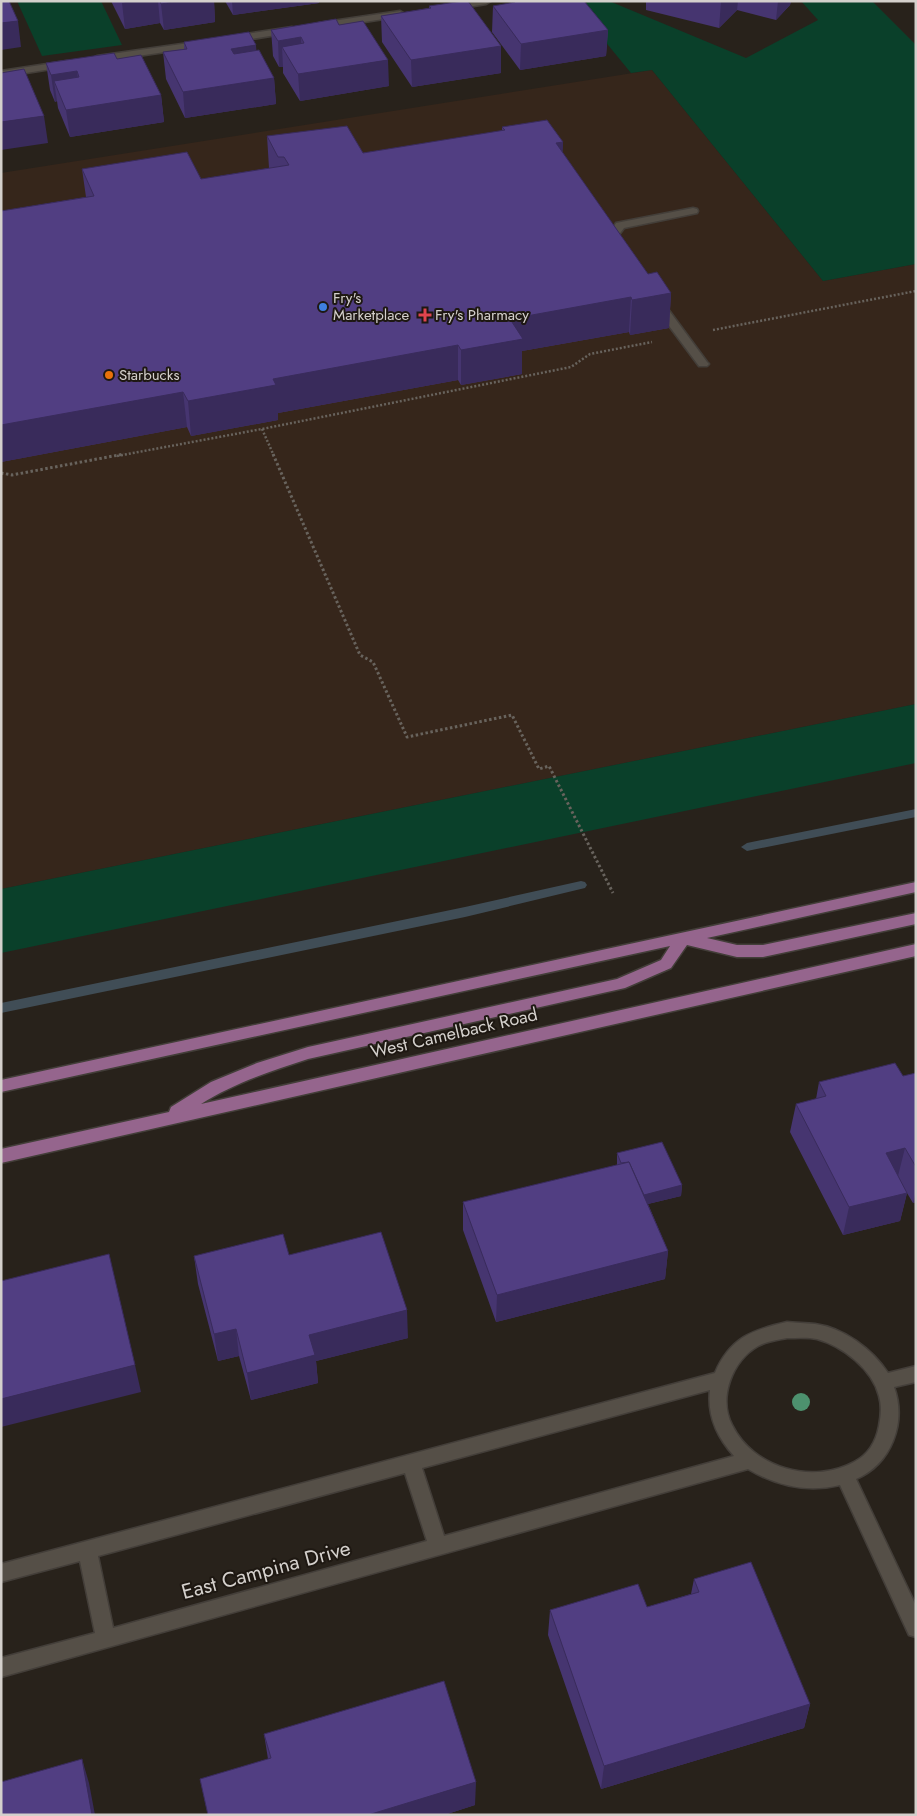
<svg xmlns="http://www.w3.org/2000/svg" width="917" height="1816" viewBox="0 0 917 1816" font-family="Jost,sans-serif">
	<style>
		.commercial { fill: #36261b }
		.green { fill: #0a402a }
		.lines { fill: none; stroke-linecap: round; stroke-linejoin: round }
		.stream { fill: #404d56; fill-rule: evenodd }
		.minor-casing { stroke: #433e39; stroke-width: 3 }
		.major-casing { stroke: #433e39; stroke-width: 3 }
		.path-far1 { stroke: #68635d; stroke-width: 2.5; stroke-dasharray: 2 2; stroke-linecap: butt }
		.path { stroke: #68635d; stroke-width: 3; stroke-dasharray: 2.5 2.5; stroke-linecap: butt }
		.minor { fill: #554f47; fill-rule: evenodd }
		.major { fill: #95658d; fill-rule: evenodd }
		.tree { fill: #4d916e }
		.wall { fill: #463570 }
		.shaded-wall { fill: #392b5b }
		.building { fill: #513e82; stroke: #392b5b }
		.shop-dot { fill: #3f7fe0; stroke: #1e1812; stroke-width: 2 }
		.health-dot { fill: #e0444e; stroke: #1e1812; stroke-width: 2 }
		.food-dot { fill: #e8710a; stroke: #1e1812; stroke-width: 2 }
		.labels { text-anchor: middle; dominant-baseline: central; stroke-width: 4; stroke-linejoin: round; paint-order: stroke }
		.far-poi-label { font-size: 15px; fill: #d4d0cc; stroke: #1e1812; text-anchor: start }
		.street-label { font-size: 18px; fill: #d4d0cc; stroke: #1e1812 }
		.near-street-label { font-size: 21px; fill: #d4d0cc; stroke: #1e1812 }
	</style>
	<rect width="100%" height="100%" fill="#28221b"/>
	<path class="commercial" d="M652 70 823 281 916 264V704L1 889V173Z"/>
	<g class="green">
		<path d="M17 1H101L122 45 42 56Z"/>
		<path d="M591 1H609L746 58 818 20 801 1H872L916 45V264L823 281 652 70 631 73 576 6Z"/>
		<path d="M916 704V763L1 953V889Z"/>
	</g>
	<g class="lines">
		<g class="stream">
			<path d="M916 809V817L747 851 741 847 747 843Z"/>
			<path d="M581 881 585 882 587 885 585 888 465 917 1 1013V1003L465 907Z"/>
		</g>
		<defs>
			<g id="minor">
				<path d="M468 1H491L486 4 450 10 445 7 447 5Z"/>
				<path d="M400 11 405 14 403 16 319 29 314 26 319 23Z"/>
				<path d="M292 27 297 30 295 32 233 42 228 39 233 36Z"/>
				<path d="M203 41 208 44 206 46 97 62 92 59 97 56Z"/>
				<path d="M67 61 72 64 70 66 1 77V71Z"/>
				<path d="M693 208 697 209 698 211 697 213 624 228 618 236 622 246 617 249 613 248 608 236 616 223Z"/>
				<path d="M658 300 662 301 707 362 709 364 707 366H699L652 303Z"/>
				<path d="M787 1322C796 1323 805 1323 815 1324 844 1328 872 1349 888 1373L916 1366V1382L894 1387C907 1423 891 1464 856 1479L916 1606V1637L909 1635 840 1485C807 1493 777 1486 748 1469L1 1677V1658L95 1633 80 1561 1 1582V1564L715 1373C730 1338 752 1330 787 1322ZM787 1338C797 1338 808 1337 817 1339 843 1346 873 1370 879 1396 882 1406 881 1416 879 1426 876 1442 868 1455 854 1462 812 1485 753 1468 732 1425 718 1398 732 1361 758 1346 767 1341 777 1340 787 1338ZM710 1390C707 1416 717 1437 734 1456L444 1536 422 1468ZM405 1473 427 1541 113 1628 98 1556Z"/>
			</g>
			<path id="major" d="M916 882V892L707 938 737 945H763L916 913V924L763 957H737L687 945 671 968 625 988 308 1059C271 1071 234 1083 201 1104L916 944V956L1 1163V1149L169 1112 171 1107 211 1082 257 1063 308 1047 617 979 661 960 670 946 1 1092V1080Z"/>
		</defs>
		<use href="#minor" class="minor-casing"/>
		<use href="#major" class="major-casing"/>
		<g class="path-far1">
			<path d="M713 330 916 291"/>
			<path d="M262 429 274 456"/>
			<path d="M117 456 262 429 571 367 590 354 652 342"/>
		</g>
		<g class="path">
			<path d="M273 454 360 655 373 662 407 737 512 715 539 769 549 766 613 893"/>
			<path d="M1 473 12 475 124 454"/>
		</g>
		<use href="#minor" class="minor"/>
		<use href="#major" class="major"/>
	</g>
	<circle class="tree" cx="801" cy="1402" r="9"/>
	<g class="wall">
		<path d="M111 1H214L215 22 164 30 160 23 125 29Z"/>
		<path d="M225 1H318L319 3 233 15Z"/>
		<path d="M511 1H584L608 30 606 56 520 70 492 32 493 6 511 3Z"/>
		<path d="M646 1H791L790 5 776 20 737 10 719 28 646 10Z"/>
		<path d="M429 6 501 46V73L412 87 382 42 381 16 429 8Z"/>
		<path d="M339 25 389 86 300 101 283 73V67H279L273 56 271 30Z"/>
		<path d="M184 42 257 51 274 78 276 104 185 118 166 79 163 52 184 49Z"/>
		<path d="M117 59 161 95 164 122 70 137 58 108 57 101 55 102 50 90 46 63Z"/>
		<path d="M502 127 563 142 562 152 648 274 671 293 669 328 630 335 629 332 522 351V374L461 385 458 380 278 413V420L191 436 187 427 1 462V211L86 197 82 169 201 179 269 168 267 136 363 153 502 131Z"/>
		<path d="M916 1073V1202L913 1203 907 1193 900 1221 843 1235 790 1132 796 1104 816 1099 819 1082 903 1076Z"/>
		<path d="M617 1153 682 1185 681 1196 648 1204 668 1251 665 1279 496 1322 463 1230V1202L617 1165Z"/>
		<path d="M289 1255 408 1338 316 1361 318 1383 251 1400 239 1356 218 1361 198 1284 194 1256Z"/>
		<path d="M694 1579 810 1704 804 1728 601 1789 548 1635 550 1610 647 1607 691 1594Z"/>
		<path d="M264 1734 475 1805 444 1815H208L200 1779 268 1759Z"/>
	</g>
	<g class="shaded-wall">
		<path d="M130 1H158L160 23 125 29 122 3Z"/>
		<path d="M180 1H214L215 22 164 30 161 4Z"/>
		<path d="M232 1H318L319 3 233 15Z"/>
		<path d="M722 1H738L737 10 719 28 721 2Z"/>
		<path d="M778 1H791L790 5 776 20Z"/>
		<path d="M18 21 21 47 1 50V23Z"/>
		<path d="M608 30 606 56 520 70 521 44Z"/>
		<path d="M301 37 302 63 282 47 283 67H279L278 41Z"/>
		<path d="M256 45 258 72 233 75 231 49Z"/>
		<path d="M501 46V73L412 87 411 60Z"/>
		<path d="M388 60 389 86 300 101 298 74Z"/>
		<path d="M77 71 80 98 54 81 57 101 55 102 51 75Z"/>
		<path d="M274 78 276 104 185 118 183 92Z"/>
		<path d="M161 95 164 122 70 137 66 110Z"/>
		<path d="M44 116 48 143 1 150V122Z"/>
		<path d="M563 142 562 175 556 143Z"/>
		<path d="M671 293 669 328 630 335 632 300Z"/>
		<path d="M631 297 629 332 522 351V374L461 385V350L510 319Z"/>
		<path d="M458 345V380L278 413V420L191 436 188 401 273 379Z"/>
		<path d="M183 392 187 427 1 462V425Z"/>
		<path d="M905 1148 898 1176 886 1153Z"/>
		<path d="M682 1185 681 1196 635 1207 636 1196Z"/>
		<path d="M916 1191V1202L913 1203Z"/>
		<path d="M907 1193 900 1221 843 1235 849 1207Z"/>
		<path d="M668 1251 665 1279 496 1322 497 1295Z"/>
		<path d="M407 1310 408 1338 316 1361 318 1383 251 1400 247 1373 309 1335Z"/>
		<path d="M236 1329 239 1356 218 1361 214 1334Z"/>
		<path d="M135 1365 141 1392 1 1427V1399Z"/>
		<path d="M810 1704 804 1728 601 1789 604 1766Z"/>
		<path d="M82 1759 89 1783 95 1815H92Z"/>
		<path d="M476 1782 475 1805 444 1815H368Z"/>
	</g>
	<g class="building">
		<path d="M1 1H9L18 21 1 23Z"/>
		<path d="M160 1H180L161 4Z"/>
		<path d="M463 1H468L501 46 411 60 381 16 431 8 429 6Z"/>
		<path d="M514 1H584L608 30 521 44 493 6 515 2Z"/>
		<path d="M336 19 339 25 363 21 388 60 298 74 282 47 304 43 301 37 278 41 271 30Z"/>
		<path d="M249 32 256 45 231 49 234 54 259 50 274 78 183 92 163 52 187 49 184 42Z"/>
		<path d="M114 53 117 59 141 55 161 95 66 110 54 81 79 77 77 71 51 75 46 63Z"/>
		<path d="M24 69 44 116 1 122V73Z"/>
		<path d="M547 120 563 142 556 143 648 274 657 272 671 293 632 300 631 297 510 319 523 339 461 350 458 345 273 379 276 385 188 401 183 392 1 425V211L94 196 82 169 187 152 201 179 289 165 284 157H278L267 136 347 126 363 153 505 130 502 127Z"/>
		<path d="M895 1063 903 1076 916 1073V1167L905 1148 886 1153 907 1193 849 1207 796 1104 826 1096 819 1082Z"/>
		<path d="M662 1142 682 1185 644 1195 629 1162 621 1163 617 1153Z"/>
		<path d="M629 1162 668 1251 497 1295 463 1202Z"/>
		<path d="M381 1232 407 1310 309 1335 315 1355 247 1373 236 1329 214 1334 194 1256 283 1234 289 1255Z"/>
		<path d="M109 1254 135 1365 1 1399V1281Z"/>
		<path d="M751 1562 810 1704 604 1766 550 1610 638 1584 647 1607 699 1592 694 1579Z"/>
		<path d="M444 1681 476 1782 368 1815H208L200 1779 271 1758 264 1734Z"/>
		<path d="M82 1759 92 1815H1V1782Z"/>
	</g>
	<circle class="shop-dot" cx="323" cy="307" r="5"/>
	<path class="health-dot" d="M422.5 307.5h5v5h5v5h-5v5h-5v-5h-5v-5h5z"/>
	<circle class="food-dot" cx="109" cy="375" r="5"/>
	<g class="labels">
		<g class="far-poi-label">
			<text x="333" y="298">Fry's<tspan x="333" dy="17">Marketplace</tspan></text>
			<text x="435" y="315">Fry's Pharmacy</text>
			<text x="119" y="375">Starbucks</text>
		</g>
		<g class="street-label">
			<text transform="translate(454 1033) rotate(-13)">West Camelback Road</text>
		</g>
		<g class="near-street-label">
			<text transform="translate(266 1570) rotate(-15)">East Campina Drive</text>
		</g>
	</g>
	<rect width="917" height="1816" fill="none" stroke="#d4d0cc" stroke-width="5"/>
</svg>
